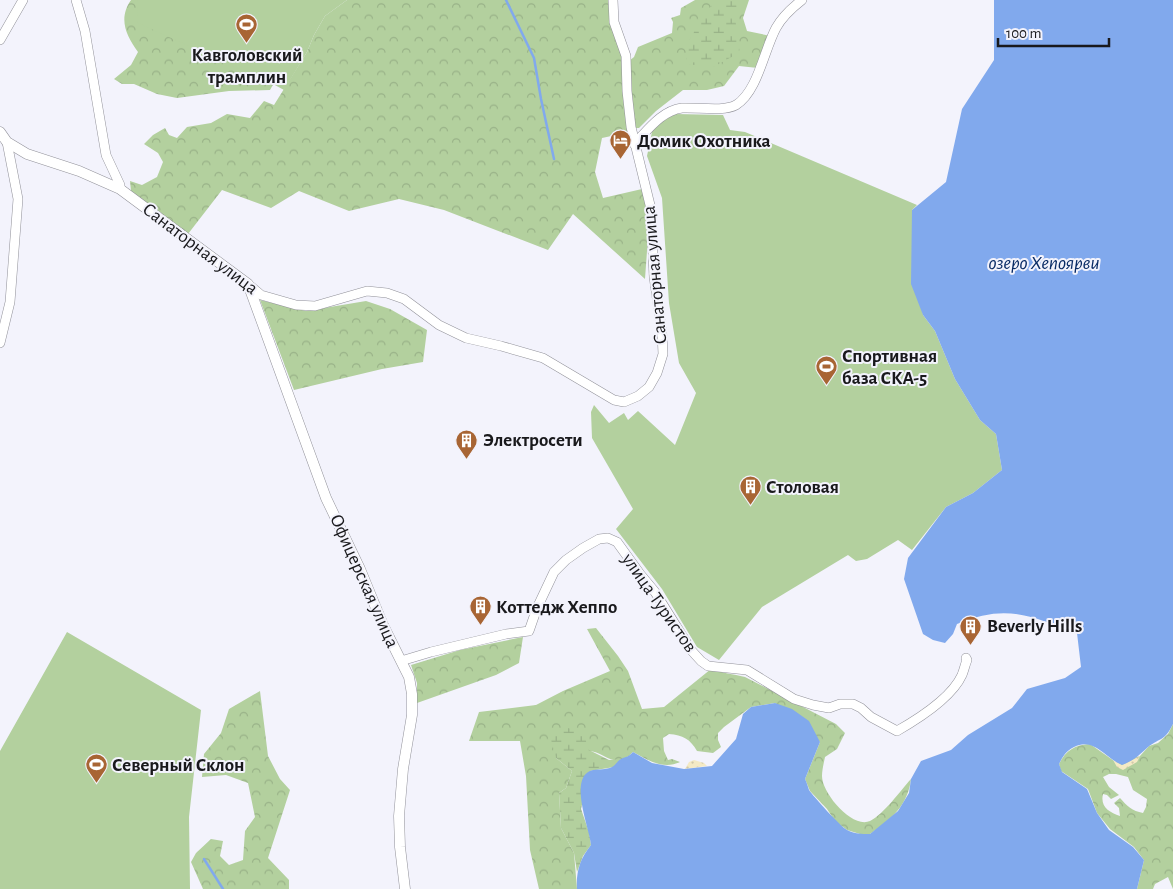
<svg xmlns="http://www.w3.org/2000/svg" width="1173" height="889" viewBox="0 0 1173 889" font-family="'Alegreya Sans',sans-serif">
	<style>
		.forest { fill: url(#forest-crowns); fill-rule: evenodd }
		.wetland { fill: url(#wetland-marsh) }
		.sand { fill: url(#sand-dots) }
		.pitch { fill: #b3d09e }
		.water { fill: #81a9ed }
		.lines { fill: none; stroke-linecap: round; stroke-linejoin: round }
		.stream { stroke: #81a9ed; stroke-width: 2.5 }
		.minor-casing { stroke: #92929a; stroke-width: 10 }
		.tertiary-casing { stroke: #92929a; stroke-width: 11 }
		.minor { stroke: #fff; stroke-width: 9 }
		.tertiary { stroke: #fff; stroke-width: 10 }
		.labels { text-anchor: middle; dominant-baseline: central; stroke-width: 4; stroke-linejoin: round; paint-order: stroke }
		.poi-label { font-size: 19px; font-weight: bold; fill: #19191c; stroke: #f3f3fc; text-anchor: start }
		.street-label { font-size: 19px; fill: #19191c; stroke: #f3f3fc }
		.water-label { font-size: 20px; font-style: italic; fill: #092b65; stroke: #f3f3fc }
	</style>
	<defs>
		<pattern id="forest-crowns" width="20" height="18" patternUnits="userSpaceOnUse" patternTransform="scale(1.25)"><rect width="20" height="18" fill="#b3d09e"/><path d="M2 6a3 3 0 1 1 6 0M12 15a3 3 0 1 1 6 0" fill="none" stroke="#99b288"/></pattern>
		<pattern id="wetland-marsh" width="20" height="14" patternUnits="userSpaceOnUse" patternTransform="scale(1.25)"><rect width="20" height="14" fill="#b3d09e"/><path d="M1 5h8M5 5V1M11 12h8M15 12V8" fill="none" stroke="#99b288"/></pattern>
		<pattern id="sand-dots" width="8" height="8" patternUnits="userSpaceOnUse" patternTransform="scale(1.25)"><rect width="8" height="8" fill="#f4eac5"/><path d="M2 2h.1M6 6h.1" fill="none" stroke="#d1c8a9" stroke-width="1.8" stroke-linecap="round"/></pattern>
	</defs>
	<rect width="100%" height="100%" fill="#f3f3fc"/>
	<g class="forest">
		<path d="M131 0H148L278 76 270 90 229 91 177 98 157 94 134 84H122L114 79 131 65 138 52C126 35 118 19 131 0Z"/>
		<path d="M347 0H610L623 47 630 132 602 138 595 172 603 198 642 189 650 209 645 279 573 214 548 250 444 210 399 199 349 211 299 191 271 208 222 190 188 234 131 191 130 181 142 185 157 177 163 162 158 153 144 144 153 135 165 128 169 135 177 138 187 127 211 123 227 114 250 118 264 101 274 105 307 52 314 35 325 16Z"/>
		<path d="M695 0H749L743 18 747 31 771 36 758 68 739 66 724 86 707 90H683L656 111 639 128H634L629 61 634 57 638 47 672 33 673 22 671 18 680 15 681 8Z"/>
		<path d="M260 300 306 311 366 301 390 309 427 330 423 362 382 369 294 390Z"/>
		<path d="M596 628 618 656 628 671 642 709 664 707 711 669C722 673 733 674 745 677L836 724 845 733 837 749 825 757C824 762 822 770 822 776 822 793 852 829 870 821 884 814 900 791 911 779 908 805 891 820 870 834H860L847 830 835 821 827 809 810 791 805 779 820 742 775 703 751 707 724 727 718 733V740L721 747 713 753 697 751C690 739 683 735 669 734L663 738 664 751 668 760 672 759 680 762C663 770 648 760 633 752 614 772 603 749 587 751 577 752 566 756 556 758L572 771 566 788 559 793 561 828 574 853 577 889H539L530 850 526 776 520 741H469L479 712 536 705 563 691 610 671 587 629Z"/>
		<path d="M523 637 519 663 496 675 417 703V683L411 665 460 650Z"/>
		<path d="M260 691 268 756 280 779 290 790 268 858 289 880V889H203L191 862 196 853 211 839 223 841 220 856 229 865 243 860 245 831 255 817 248 783 226 775 202 777 204 754 221 733 229 709Z"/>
		<path d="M1173 724V889L1168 877 1155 884 1153 889H1137L1144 860 1134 847 1110 829 1097 813 1088 789 1061 771 1059 764C1066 750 1075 745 1090 744L1117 763 1140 756 1149 746 1158 743 1168 734ZM1109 774H1116L1128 777 1133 790 1147 799 1146 807 1143 813C1132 811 1127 806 1120 798L1114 803 1119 808 1120 816C1109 812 1100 807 1103 794L1107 795 1111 799 1119 795 1109 787 1103 777Z"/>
	</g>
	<g class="wetland">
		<path d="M715 0H740L734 14 740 45 739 53 713 67 686 64 687 43Z"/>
		<path d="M564 727 583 732 589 750 609 760 621 759 614 767 590 771 581 809 589 832 591 845 583 856 577 872 574 853 561 828 559 793 566 788 572 771 556 758 551 740Z"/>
	</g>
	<g class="sand">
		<path d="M1140 756 1137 762 1123 770 1117 767 1113 760 1122 765Z"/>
		<path d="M694 760 704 763 707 766 685 769 689 762Z"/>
	</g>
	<g class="pitch">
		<path d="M137 0H347L325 16 314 35 307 52 284 90 273 84 138 23Z"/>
		<path d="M675 114 723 115 730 130 745 132 917 205 912 210 923 315 935 331 955 379 980 420 996 434 1002 470 973 493 946 507 912 550 898 540 867 559 856 561 848 555 762 607 719 660 697 647 662 589 616 529 633 509 592 438 591 412 594 405 609 423 624 413 628 420 638 411 675 445 696 393 679 363 669 303 662 198 647 156 653 127Z"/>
		<path d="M67 632 201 710 189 817 190 889H0V751Z"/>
	</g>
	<path class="water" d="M994 0H1173V724C1164 742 1161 737 1148 747 1138 756 1135 760 1122 765 1105 758 1094 737 1074 747 1066 751 1063 756 1059 764L1062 772 1087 789 1097 813 1109 830 1133 847 1144 860 1137 889H577C576 871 580 859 591 845 590 829 567 776 593 770 599 769 606 770 612 767 616 765 617 761 621 759 627 756 627 758 633 752L652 763 684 769 712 766 736 739 743 714 751 707 775 703 792 709 809 721 820 742 805 779C807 783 808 787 809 790 813 796 841 827 847 830 854 834 862 834 870 834L898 811 909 793 911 779 921 761 951 750 968 735 1012 708 1027 689 1065 678 1081 667 1077 633C1030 616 1007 603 957 624L953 634 945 643 933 640 923 634 904 579 908 558 946 507 973 493 1002 470 996 434 980 420 955 379 935 331 923 315 911 284 912 210 946 182 962 109 994 60Z"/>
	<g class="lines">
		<g class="stream">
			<path d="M506 0 534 58 541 99 554 159"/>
			<path d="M204 859 223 889"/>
		</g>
		<defs>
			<g id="minor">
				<path d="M76 0 85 31 106 155 120 185V189"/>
				<path d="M0 40 23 0"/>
				<path d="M634 144C648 130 661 111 682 108 697 107 723 112 736 105 758 91 764 50 776 28 782 17 793 7 802 0"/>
				<path d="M248 284 261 295 296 305 315 306 367 291 387 293 404 299 439 325 466 338 501 346 543 358 614 400 624 402 638 396 649 387 657 373 663 354 662 333 654 277 651 209 631 127 627 91 626 56 614 22 613 0"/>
				<path d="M0 343 10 302 18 199 7 142"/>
				<path d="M401 661 431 652 506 634 529 631 537 608 554 572 566 560 583 548 599 539 608 538 617 542 640 574 655 592 691 650 701 661 708 666 747 670 794 699 813 705 829 708 840 704H853L861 708 871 717 897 731C918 719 952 697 962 675 964 670 965 665 967 660L966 658"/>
			</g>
			<path id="tertiary" d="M0 132 7 142 27 154 79 171 120 189 248 284 326 498 360 569 383 625 409 677 412 694V715L403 769 399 816 400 847 405 889"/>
		</defs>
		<use href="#minor" class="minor-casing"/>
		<use href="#tertiary" class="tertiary-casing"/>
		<use href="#minor" class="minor"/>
		<use href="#tertiary" class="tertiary"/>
	</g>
	<defs>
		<symbol id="stadium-pin" viewBox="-11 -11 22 30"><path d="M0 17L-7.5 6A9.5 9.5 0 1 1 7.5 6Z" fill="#a86534" stroke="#f3f3fc"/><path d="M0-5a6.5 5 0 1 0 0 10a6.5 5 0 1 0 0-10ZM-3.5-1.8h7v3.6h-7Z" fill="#fff"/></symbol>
		<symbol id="hotel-pin" viewBox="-11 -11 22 30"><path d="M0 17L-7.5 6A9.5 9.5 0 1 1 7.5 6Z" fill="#a86534" stroke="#f3f3fc"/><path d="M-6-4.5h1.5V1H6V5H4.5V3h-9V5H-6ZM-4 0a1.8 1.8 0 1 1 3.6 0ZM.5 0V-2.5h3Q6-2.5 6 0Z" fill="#fff"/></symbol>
		<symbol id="building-pin" viewBox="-11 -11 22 30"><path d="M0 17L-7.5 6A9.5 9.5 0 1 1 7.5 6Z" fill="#a86534" stroke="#f3f3fc"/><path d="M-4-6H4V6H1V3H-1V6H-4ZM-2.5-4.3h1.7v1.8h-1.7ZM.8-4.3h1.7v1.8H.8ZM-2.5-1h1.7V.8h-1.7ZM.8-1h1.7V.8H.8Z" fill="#fff"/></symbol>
	</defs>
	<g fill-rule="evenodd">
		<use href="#stadium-pin" x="234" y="12" width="25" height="34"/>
		<use href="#hotel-pin" x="608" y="128" width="25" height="34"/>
		<use href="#stadium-pin" x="814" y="354" width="25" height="34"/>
		<use href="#building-pin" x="454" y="428" width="25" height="34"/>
		<use href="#building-pin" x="738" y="474" width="25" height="34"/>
		<use href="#building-pin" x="468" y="594" width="25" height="34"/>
		<use href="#building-pin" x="958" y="614" width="25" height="34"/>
		<use href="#stadium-pin" x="84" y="752" width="25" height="34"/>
	</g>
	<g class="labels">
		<g class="poi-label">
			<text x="247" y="55" text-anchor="middle">Кавголовский<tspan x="247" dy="22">трамплин</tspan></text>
			<text x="637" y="141">Домик Охотника</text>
			<text x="842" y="356">Спортивная<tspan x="842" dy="22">база СКА-5</tspan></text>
			<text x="483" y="440">Электросети</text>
			<text x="766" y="487">Столовая</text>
			<text x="496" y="607">Коттедж Хеппо</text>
			<text x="987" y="626">Beverly Hills</text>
			<text x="112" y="765">Северный Склон</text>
		</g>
		<g class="street-label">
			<text transform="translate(200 249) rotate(37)">Санаторная улица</text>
			<text transform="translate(655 275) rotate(-95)">Санаторная улица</text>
			<text transform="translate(364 581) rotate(66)">Офицерская улица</text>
			<text transform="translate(659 603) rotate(55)">улица Туристов</text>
		</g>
		<g class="water-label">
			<text x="1044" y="263">озеро Хепоярви</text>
		</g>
	</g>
	<path d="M998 38v8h111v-8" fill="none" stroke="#19191c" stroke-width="2.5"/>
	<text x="1006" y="38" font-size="15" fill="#19191c" stroke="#f3f3fc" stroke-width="4" paint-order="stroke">100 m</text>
</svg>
